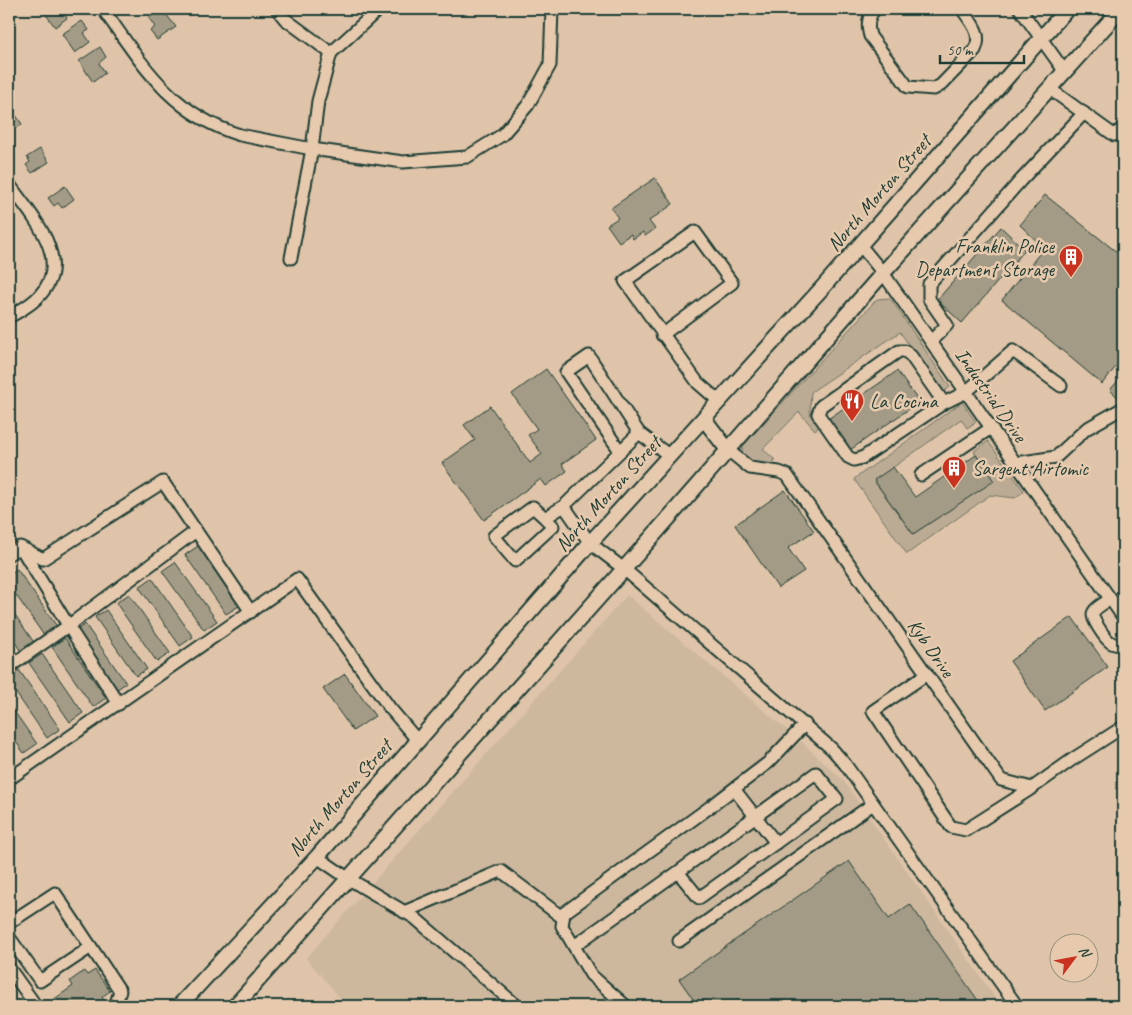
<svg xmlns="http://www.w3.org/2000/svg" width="1132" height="1015" viewBox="0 0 1132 1015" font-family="Caveat,sans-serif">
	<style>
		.built { fill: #cdb89e }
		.green { fill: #bcab94; stroke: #6e7464 }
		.building { fill: #a39b85; stroke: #1f3d34 }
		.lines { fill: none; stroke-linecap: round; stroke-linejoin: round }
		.minor-casing { stroke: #1f3d34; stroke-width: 15 }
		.major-casing { stroke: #1f3d34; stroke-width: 18 }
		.minor { stroke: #e7caae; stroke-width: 11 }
		.major { stroke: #e7caae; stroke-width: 14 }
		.labels { text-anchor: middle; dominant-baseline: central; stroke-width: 5; stroke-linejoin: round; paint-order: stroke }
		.street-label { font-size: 20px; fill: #1f3d34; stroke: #e7caae }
		.poi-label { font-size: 20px; fill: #1f3d34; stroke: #e7caae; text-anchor: start }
	</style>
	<rect width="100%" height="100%" fill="#dfc4a9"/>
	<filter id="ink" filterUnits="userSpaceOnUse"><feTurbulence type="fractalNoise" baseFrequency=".02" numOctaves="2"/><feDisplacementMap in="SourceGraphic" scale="10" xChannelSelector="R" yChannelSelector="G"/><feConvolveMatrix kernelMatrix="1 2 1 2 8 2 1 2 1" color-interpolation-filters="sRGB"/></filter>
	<g filter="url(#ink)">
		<path class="built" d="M627 595 805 745 843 780 1001 1006H347L306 958Z"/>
		<g class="green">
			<path d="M890 298 950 387 942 393 900 332 811 392 810 412 820 426 815 430 799 412 763 449 775 460 771 465H749L741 456 743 446 877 299Z"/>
			<path d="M962 402 976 422 967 428 961 419 874 481 913 534 993 481 974 451 988 441 1024 491 1015 498 990 495 907 554 854 479Z"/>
		</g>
		<g class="building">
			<path d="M42 9H61L67 18 55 27Z"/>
			<path d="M162 9 176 27 157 40 150 31 155 27 149 18Z"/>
			<path d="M82 21 89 30 84 33 90 42 75 53 62 34Z"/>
			<path d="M100 47 106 57 99 63 105 73 93 82 79 61Z"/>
			<path d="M13 111 22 124 9 133V114Z"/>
			<path d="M40 149 49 162 32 173 26 165 30 162 27 157Z"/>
			<path d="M655 178 673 204 649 221 655 229 645 236 643 232 633 239 631 234 619 242 607 225 618 218 611 208Z"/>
			<path d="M65 186 74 199 62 208 58 203 54 206 48 198Z"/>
			<path d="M1045 195 1123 257V358L1102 384 1002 300 1044 248 1020 225Z"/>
			<path d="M1001 227 1025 250 962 323 937 300Z"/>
			<path d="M546 369 596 440 562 464 567 471 546 486 541 479 484 520 442 463 475 440 464 425 490 406 530 463 542 454 528 435 537 429 512 394Z"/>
			<path d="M897 371 919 402 850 450 828 419Z"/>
			<path d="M1123 375V402L1110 390Z"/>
			<path d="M976 455 994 481 913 534 874 480 893 467 915 497Z"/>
			<path d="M785 490 814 531 788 548 804 571 778 588 735 525Z"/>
			<path d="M198 546 239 606 226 614 185 555Z"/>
			<path d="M175 562 217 621 204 630 162 571Z"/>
			<path d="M17 569 58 628 45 637 9 585V574Z"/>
			<path d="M152 578 193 637 180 646 139 587Z"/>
			<path d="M129 594 170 653 157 662 116 603Z"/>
			<path d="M9 606 35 644 22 653 9 633Z"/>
			<path d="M106 610 147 669 136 676 95 617Z"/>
			<path d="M1072 617 1108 667 1045 711 1010 661Z"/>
			<path d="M85 624 126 683 116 690 75 631Z"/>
			<path d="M65 638 106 698 93 707 52 647Z"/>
			<path d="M42 654 83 713 70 722 29 663Z"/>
			<path d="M19 670 60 729 47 738 9 683V677Z"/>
			<path d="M345 674 375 716 353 731 323 689Z"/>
			<path d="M9 704 37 744 24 753 9 732Z"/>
			<path d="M849 861 889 919 910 904 982 1006H698L679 979Z"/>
			<path d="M95 970 110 991 102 997 108 1006H58L53 1000 73 986 70 981 84 971 87 975Z"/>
		</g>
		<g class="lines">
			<defs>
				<g id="minor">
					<path d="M103 9C142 64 171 114 240 135L312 149 403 162 467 157 502 135 528 105 550 65 552 9"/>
					<path d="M277 9 285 19 331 53"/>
					<path d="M875 9C868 16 867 26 870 36L908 87 934 89 941 85 975 50C983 34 971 22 962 9"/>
					<path d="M1020 9 1065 72"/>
					<path d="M1050 89 1114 135 1123 128"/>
					<path d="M9 184C30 214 74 259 40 295 32 305 19 311 9 317"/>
					<path d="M860 245 883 273 1123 617"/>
					<path d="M291 258 312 149 318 101 331 53 379 9"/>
					<path d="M662 335 732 283 695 232 625 281 698 383 720 402"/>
					<path d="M931 341 947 325 929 299V284L1021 180 1084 113"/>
					<path d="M944 403 911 356 905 351H899L821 406 818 414 848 457 854 460 862 458 944 403 966 392 1013 351 1061 386"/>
					<path d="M639 433 670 456"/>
					<path d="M728 450 750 468 779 472 787 475 1001 780 1032 788 1073 759 1123 727"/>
					<path d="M620 451 566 372 589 356 639 433 564 506 590 543 624 569 832 749 845 764 1017 1006"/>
					<path d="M1016 463 1056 457 1086 429 1123 408"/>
					<path d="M921 475 991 428"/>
					<path d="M545 518 553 526 515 561 494 536 533 507 545 518 564 506"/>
					<path d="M21 548 74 635 119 704"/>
					<path d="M9 554 20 547 43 559 163 482 251 612"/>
					<path d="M1110 599C1105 603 1094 608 1093 614 1092 619 1104 637 1109 641 1113 645 1118 645 1123 644"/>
					<path d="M9 667 68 626 196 531"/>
					<path d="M927 674 873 711 951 827 966 830 1032 788"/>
					<path d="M9 772 12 777 297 579 389 707 417 740"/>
					<path d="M734 789 776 843"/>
					<path d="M317 857 349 879 415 918 517 1006"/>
					<path d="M404 912 501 871 563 918"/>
					<path d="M9 923 55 893 91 947 40 981 9 937"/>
					<path d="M679 941 873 804"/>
					<path d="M574 946 678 872 699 898 837 799 816 773 678 872"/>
					<path d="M91 947 120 991 115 1006"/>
					<path d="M9 968 36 1006"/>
					<path d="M626 1006 591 975 562 926 564 913 710 807 769 762 805 724"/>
				</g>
				<g id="major">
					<path d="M704 419 728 450"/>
					<path d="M179 1006 317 857 590 543 823 287 1067 9"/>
					<path d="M235 1006 624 569 883 273 1121 9"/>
				</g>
			</defs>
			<use href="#minor" class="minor-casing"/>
			<use href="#major" class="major-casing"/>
			<use href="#minor" class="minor"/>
			<use href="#major" class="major"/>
		</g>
	</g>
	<defs>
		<symbol id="building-pin" viewBox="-11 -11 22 30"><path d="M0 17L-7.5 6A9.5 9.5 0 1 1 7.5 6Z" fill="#c8321e" stroke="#e7caae"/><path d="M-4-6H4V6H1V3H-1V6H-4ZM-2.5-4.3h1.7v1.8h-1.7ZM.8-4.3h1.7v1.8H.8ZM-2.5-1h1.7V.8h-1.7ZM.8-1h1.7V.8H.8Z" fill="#fff"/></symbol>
		<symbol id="restaurant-pin" viewBox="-11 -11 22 30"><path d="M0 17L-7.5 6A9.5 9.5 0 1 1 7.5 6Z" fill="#c8321e" stroke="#e7caae"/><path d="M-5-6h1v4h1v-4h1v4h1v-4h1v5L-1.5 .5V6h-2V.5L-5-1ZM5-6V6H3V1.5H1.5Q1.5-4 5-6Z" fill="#fff"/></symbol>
	</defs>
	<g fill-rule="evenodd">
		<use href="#building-pin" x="1057" y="243" width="28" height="38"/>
		<use href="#restaurant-pin" x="838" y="387" width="28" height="38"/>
		<use href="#building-pin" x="940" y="454" width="28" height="38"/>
	</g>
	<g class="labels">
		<g class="street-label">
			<text transform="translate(879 193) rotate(-49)">North Morton Street</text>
			<text transform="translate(991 395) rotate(55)">Industrial Drive</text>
			<text transform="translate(608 494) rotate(-48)">North Morton Street</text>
			<text transform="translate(931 648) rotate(55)">Kyb Drive</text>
			<text transform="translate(340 798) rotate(-49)">North Morton Street</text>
		</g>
		<g class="poi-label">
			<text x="1054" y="246" text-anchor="end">Franklin Police<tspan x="1054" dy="23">Department Storage</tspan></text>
			<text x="870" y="401">La Cocina</text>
			<text x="972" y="468">Sargent Airtomic</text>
		</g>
	</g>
	<rect width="1132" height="1015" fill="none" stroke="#e7caae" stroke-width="30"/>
	<rect x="15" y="15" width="1102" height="985" fill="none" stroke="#1f3d34" stroke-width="2" filter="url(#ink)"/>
	<g transform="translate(1074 958) rotate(58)"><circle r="24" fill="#e7caae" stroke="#97927d"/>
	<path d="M0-4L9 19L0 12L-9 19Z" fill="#c8321e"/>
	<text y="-8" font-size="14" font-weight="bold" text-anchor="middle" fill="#1f3d34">N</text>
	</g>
	<path d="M940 55v8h84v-8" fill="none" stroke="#1f3d34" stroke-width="2.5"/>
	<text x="947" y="55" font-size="15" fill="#1f3d34" stroke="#e7caae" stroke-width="4" paint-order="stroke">50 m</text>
</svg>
